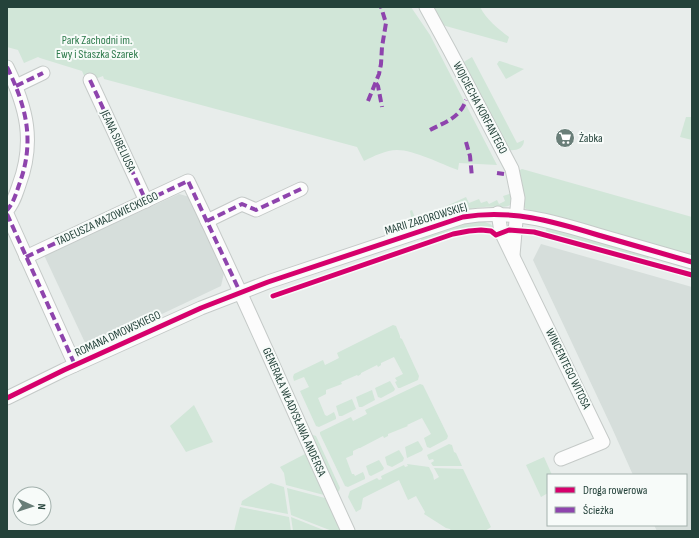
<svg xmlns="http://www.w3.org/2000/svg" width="699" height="538" viewBox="0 0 699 538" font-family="'Sofia Sans Condensed',sans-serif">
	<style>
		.built { fill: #d6dedb }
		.green { fill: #d1e6d8 }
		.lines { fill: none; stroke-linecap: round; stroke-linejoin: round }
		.minor-casing { stroke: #c5cac8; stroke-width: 15 }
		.minor { stroke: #fcfcfc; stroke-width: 13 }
		.quiet { stroke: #8e44ad; stroke-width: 4; stroke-dasharray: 8 4; stroke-linecap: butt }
		.cycleway-casing { stroke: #f7fbf9; stroke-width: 8 }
		.cycleway { stroke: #d6006c; stroke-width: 5 }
		.labels { text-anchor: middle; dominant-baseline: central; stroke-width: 4; stroke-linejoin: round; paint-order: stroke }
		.park-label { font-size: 12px; fill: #2d7a4b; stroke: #f7fbf9 }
		.street-label { font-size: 12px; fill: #24423a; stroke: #f7fbf9 }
		.poi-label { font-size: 12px; fill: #24423a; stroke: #f7fbf9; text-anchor: start }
	</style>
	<rect width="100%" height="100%" fill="#e8edeb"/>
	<g class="built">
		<path d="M179 194 190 197 225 269 221 286 88 349 44 255Z"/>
		<path d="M541 244 692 287V531H657L654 525H686V475H633L612 428 533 260Z"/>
	</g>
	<g class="green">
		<path d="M7 7H411L430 35 497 165 459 163 458 170C441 164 414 150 397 150 386 150 374 156 364 161L357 147 104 79 103 76 87 82 82 71 40 58 38 57 24 63 18 50 7 47Z"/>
		<path d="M433 7H480C487 20 497 28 509 37L507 43 442 25Z"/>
		<path d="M472 57 517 143 524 140C524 149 516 151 508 150L462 63Z"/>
		<path d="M499 61H500L524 69 506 79 497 64Z"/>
		<path d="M686 117H692V140L680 137Z"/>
		<path d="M522 169 692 217V256L526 209 523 206 518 171Z"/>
		<path d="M512 193V204C505 209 492 206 484 207 460 209 439 218 416 226 412 222 411 217 410 211L412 210 416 220 466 197 469 203 479 199 481 203 487 201 489 204 497 200 499 204 505 201 503 196Z"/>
		<path d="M482 221 490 224 495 228V230C474 222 441 235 422 243L421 239V236L464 222Z"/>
		<path d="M547 225 649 255 648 261 548 233 546 231Z"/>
		<path d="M393 325 396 326 400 336V338L402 339 419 376 418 380 400 388H398L395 382 397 381 395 378 403 374 394 357 381 363V365L378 367 377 365 361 373V374L358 376 357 375 341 382 342 384 326 390V394L318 398 325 415 327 416 334 412 336 417V419L319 427 316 426 300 391 309 387 304 377 294 381 293 377 294 374 323 360 325 365 339 358 337 353Z"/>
		<path d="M390 381 395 389 394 391 381 398 378 397 375 388Z"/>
		<path d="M420 384 423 385 448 436 447 439 430 448 427 447 424 438 431 434 422 418 407 425 408 426 388 434V436L384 438 383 436 360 448H359L353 451V455L346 458 352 474H354L355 476 363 472 365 477V479L348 487 345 486 320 434V432L351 417 353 421 367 414 365 410Z"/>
		<path d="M372 390 375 400 362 407H359L356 397Z"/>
		<path d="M352 399 356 409 342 416H339L336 406Z"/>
		<path d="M194 405 213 442 186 452 170 426Z"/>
		<path d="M313 435 316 436 340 488 339 491 336 493 309 437Z"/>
		<path d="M418 441 423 449 422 451 407 458 405 447Z"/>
		<path d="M449 444 452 445 454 452 456 453 462 466H433L431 463 434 461 433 459 429 460 427 455Z"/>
		<path d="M399 450 404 458 403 461 392 467 387 465 385 457Z"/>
		<path d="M305 454 324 495 286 485 284 473 280 467Z"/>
		<path d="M544 457 552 475H548V493L541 497 526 465Z"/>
		<path d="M379 460 384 468 383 470 371 476 369 475 366 466Z"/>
		<path d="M407 464 429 467 433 475 434 480 439 477 434 468 463 469 491 527 485 531H451L450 529 446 528 424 514 425 512 416 496 408 500 399 480 363 498 361 509 356 512 348 497 350 491 377 478 379 480 382 479 381 476 404 465 405 467 408 466Z"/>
		<path d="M271 483 284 487 288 514 241 505 242 501Z"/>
		<path d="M287 488 325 498 341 531H332L291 515Z"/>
		<path d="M240 507 289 517 291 531H234Z"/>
		<path d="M291 517 326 531H293Z"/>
	</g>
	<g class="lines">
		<defs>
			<g id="minor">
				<path d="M426 7 450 51 512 169 518 198 513 255"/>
				<path d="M7 67C27 108 35 142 19 185 16 194 13 204 7 210"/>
				<path d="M90 80 146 201"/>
				<path d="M16 86 43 73"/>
				<path d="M498 213 501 232 603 442 561 459"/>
				<path d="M7 214 75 365"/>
				<path d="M207 221 242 204 256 210 301 189"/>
				<path d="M26 257 188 181C244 296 294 414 348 531"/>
				<path d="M7 398 64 370 201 308 268 282 463 217C511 209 552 221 598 235 629 244 661 253 692 262"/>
			</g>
		</defs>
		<use href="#minor" class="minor-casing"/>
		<use href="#minor" class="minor"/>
		<g class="quiet">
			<path d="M7 67C27 108 35 142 19 185 16 194 13 204 7 210"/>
			<path d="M90 80 146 201"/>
			<path d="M376 83 378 86 382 107"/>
			<path d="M16 86 43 73"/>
			<path d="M368 101 379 74 381 64 382 47 386 23 381 7"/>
			<path d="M430 130C445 122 460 118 466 100"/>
			<path d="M466 142 470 156 472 177"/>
			<path d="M497 173 504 174"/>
			<path d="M7 214 75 365"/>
			<path d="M207 221 242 204 256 210 301 189"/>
			<path d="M26 257 188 181 240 292"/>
		</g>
		<defs>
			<g id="cycleway">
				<path d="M273 296 453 234 469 231 481 230 491 231 496 235 509 230 534 232 692 275"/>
				<path d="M7 398 64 370 201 308 268 282 463 217C511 209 552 221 598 235 629 244 661 253 692 262"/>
			</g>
		</defs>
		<use href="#cycleway" class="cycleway-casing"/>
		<use href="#cycleway" class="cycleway"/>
	</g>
	<defs>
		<symbol id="supermarket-disc" viewBox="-11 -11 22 22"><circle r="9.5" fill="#697e78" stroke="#f7fbf9"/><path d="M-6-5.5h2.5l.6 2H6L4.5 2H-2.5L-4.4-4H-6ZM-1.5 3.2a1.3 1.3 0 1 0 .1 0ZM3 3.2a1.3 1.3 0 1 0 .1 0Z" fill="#fff"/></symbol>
	</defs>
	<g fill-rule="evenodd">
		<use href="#supermarket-disc" x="554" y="127" width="22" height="22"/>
	</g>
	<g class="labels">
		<g class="park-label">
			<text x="97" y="40">Park Zachodni im.<tspan x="97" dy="14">Ewy i Staszka Szarek</tspan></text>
		</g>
		<g class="street-label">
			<text transform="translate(480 108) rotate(62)">WOJCIECHA KORFANTEGO</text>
			<text transform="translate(118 141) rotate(65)">JEANA SIBELIUSA</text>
			<text transform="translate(107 219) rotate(-25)">TADEUSZA MAZOWIECKIEGO</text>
			<text transform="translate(426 219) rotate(-17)">MARII ZABOROWSKIEJ</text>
			<text transform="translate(118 334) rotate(-25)">ROMANA DMOWSKIEGO</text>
			<text transform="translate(568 369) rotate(64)">WINCENTEGO WITOSA</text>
			<text transform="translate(294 412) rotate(66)">GENERAŁA WŁADYSŁAWA ANDERSA</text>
		</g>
		<g class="poi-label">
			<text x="579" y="138">Żabka</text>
		</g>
	</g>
	<rect width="699" height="538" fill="none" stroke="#24423a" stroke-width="16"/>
	<rect x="547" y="474" width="140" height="52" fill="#f7fbf9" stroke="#a3b1ad"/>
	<rect x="555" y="487" width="20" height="6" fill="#d6006c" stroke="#a3b1ad"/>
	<text x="583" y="494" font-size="12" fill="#24423a">Droga rowerowa</text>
	<rect x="555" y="507" width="20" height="6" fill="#8e44ad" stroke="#a3b1ad"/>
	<text x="583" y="514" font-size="12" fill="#24423a">Ścieżka</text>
	<g transform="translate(32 506) rotate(93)"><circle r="19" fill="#f7fbf9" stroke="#a3b1ad"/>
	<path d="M0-3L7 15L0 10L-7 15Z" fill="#697e78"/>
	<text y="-6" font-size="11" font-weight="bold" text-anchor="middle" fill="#24423a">N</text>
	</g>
</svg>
